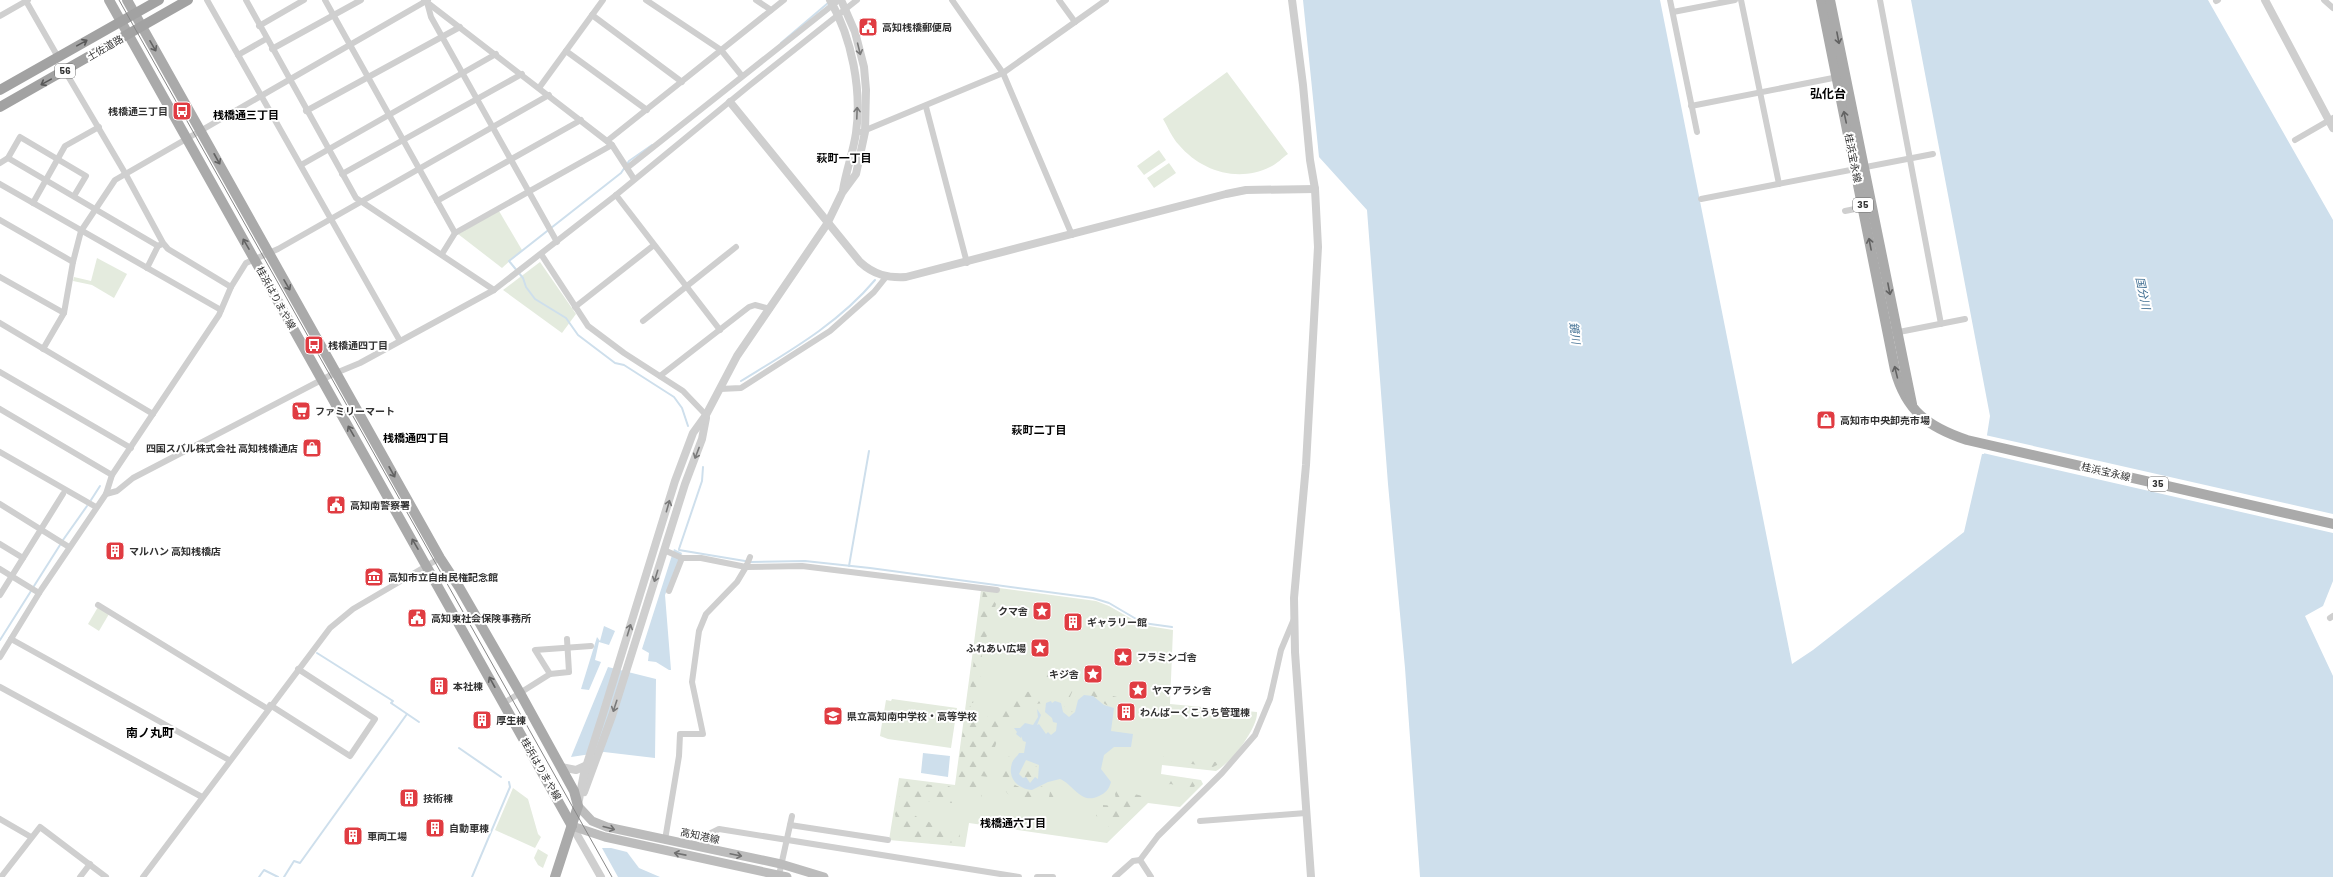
<svg xmlns="http://www.w3.org/2000/svg" width="2333" height="877" viewBox="0 0 2333 877" font-family="Poppins,'Noto Sans JP',sans-serif">
	<style>
		.green { fill: #e4ebde }
		.forest { fill: url(#forest-firs) }
		.water { fill: #cedfec; fill-rule: evenodd }
		.pier { fill: #fff }
		.lines { fill: none; stroke-linecap: round; stroke-linejoin: round }
		.stream { stroke: #cedfec; stroke-width: 2 }
		.minor { stroke: #cfcfcf; stroke-width: 6 }
		.tertiary { stroke: #cfcfcf; stroke-width: 8 }
		.secondary { stroke: #bcbcbc; stroke-width: 9 }
		.primary { stroke: #aaa; stroke-width: 10 }
		.trunk { stroke: #a2a2a2; stroke-width: 10 }
		.tram { stroke: #878787; stroke-width: 1 }
		.oneway { stroke: #626262 }
		.oneway2 { stroke: #595959 }
		.oneway3 { stroke: #797979 }
		.oneway4 { stroke: #707070 }
		.labels { text-anchor: middle; dominant-baseline: central; stroke-width: 4; stroke-linejoin: round; paint-order: stroke }
		.shield { fill: #fff; stroke: #707070; stroke-width: 1 }
		.shield-label { font-size: 9px; font-weight: bold; fill: #323232 }
		.poi-label { font-size: 10px; font-weight: bold; fill: #323232; stroke: #fff; text-anchor: start }
		.street-label { font-size: 10px; fill: #323232; stroke: #fff }
		.neighbourhood-label { font-size: 11px; font-weight: bold; fill: #000; stroke: #fff }
		.water-label { font-size: 11px; font-style: italic; fill: #416f92; stroke: #fff }
		.quarter-label { font-size: 12px; font-weight: bold; fill: #000; stroke: #fff }
	</style>
	<defs>
		<pattern id="forest-firs" width="22" height="20" patternUnits="userSpaceOnUse"><rect width="22" height="20" fill="#e4ebde"/><path d="M5 1l3.5 6h-7zM16 11l3.5 6h-7z" fill="#c4cabf"/></pattern>
	</defs>
	<rect width="100%" height="100%" fill="#fff"/>
	<g class="green">
		<path d="M1227 72 1288 154C1282 158 1277 164 1270 167 1238 183 1201 171 1179 145 1172 138 1168 127 1163 119Z"/>
		<path d="M1159 150 1166 160 1144 175 1137 166Z"/>
		<path d="M1169 163 1176 173 1154 188 1147 178Z"/>
		<path d="M499 211 522 250 502 268 458 234Z"/>
		<path d="M97 258 127 274 114 298 92 285 73 281 74 277 91 281Z"/>
		<path d="M540 262 576 314 562 333 503 290Z"/>
		<path d="M999 588 1096 601 1109 606 1142 625 1173 630 1170 704 1257 712C1258 728 1231 763 1216 771L1162 765 1161 774 1201 780 1203 784 1180 807 1148 803 1107 843 969 823 965 847 889 840 899 778 955 785 981 590Z"/>
		<path d="M98 607 109 614 99 631 88 624Z"/>
		<path d="M892 699 957 708 951 748 888 739 880 736 882 723H886L887 719 883 718 886 700 891 701Z"/>
		<path d="M513 788 528 799 538 834 541 837 535 848 495 830Z"/>
		<path d="M538 849 548 855 543 868 538 865 534 858Z"/>
	</g>
	<g class="forest">
		<path d="M983 592 993 594V600L996 604 989 632 980 649 982 654 980 688 973 703H969L976 720 986 722 988 715 1001 707 1028 680 1032 683 1026 692C1041 690 1046 704 1066 699L1069 687 1079 686 1073 690 1065 708 1063 701C1038 702 1014 706 1001 729 998 734 997 742 995 747 991 755 987 761 984 769L990 772 989 777 980 776 979 782 982 797 977 790 959 787 957 776 963 730 973 728 967 726 965 721 968 693 970 690Z"/>
		<path d="M1052 672 1054 673C1051 678 1047 679 1044 684L1041 680 1033 678 1034 676Z"/>
		<path d="M1090 686 1094 691 1117 697 1115 708C1097 704 1098 690 1078 698L1074 711 1069 713 1076 696Z"/>
		<path d="M1164 749 1170 758 1216 762 1218 757H1224L1219 764 1213 767 1163 760Z"/>
		<path d="M1016 752 1017 754C1009 765 1009 772 1015 785L1028 791 1046 785C1043 798 1022 804 1011 797 1006 793 1003 787 1000 781 999 769 1004 757 1016 752Z"/>
		<path d="M1026 761 1037 767V775L1031 781 1020 773Z"/>
		<path d="M1162 779 1183 783 1192 781 1195 786 1190 790 1171 784 1161 785 1159 783Z"/>
		<path d="M902 781C911 781 917 783 925 784 936 787 950 781 958 793L952 803 921 801 915 804 911 812C922 824 938 821 950 832L954 829 960 834 959 842 942 843 900 837 895 814 899 804V787Z"/>
		<path d="M1056 788 1067 795V798L1055 801 1049 797 1050 792Z"/>
		<path d="M1117 790 1147 797 1133 814 1112 831 1108 830V820L1096 816V810L1101 809 1103 811V805L1117 806 1115 794Z"/>
	</g>
	<g class="water">
		<path d="M1303 0H1660L1792 664 1813 650 1964 532 1982 454H1984L1990 416 1911 0H2208L2333 220V581L2323 606 2305 616 2333 676V877H1420L1405 668 1388 484 1367 210 1319 157Z"/>
		<path d="M674 549 682 553 665 595 671 670H669L656 662 648 661 649 653 642 649Z"/>
		<path d="M604 626 615 631 609 645 599 642 595 660 601 662 589 690 581 689 597 637 600 641Z"/>
		<path d="M608 667 656 679 655 758 604 752 571 757Z"/>
		<path d="M1084 695 1093 696 1104 705 1114 708 1111 731 1133 734 1131 747H1114L1104 755 1101 769 1111 782C1109 789 1106 793 1099 796 1081 805 1074 785 1060 779L1048 782 1032 790C1018 789 1007 778 1012 763 1013 759 1018 756 1019 753H1024L1026 742 1023 741 1021 736V738L1016 734 1017 732 1014 728H1020L1025 723 1033 725 1038 717 1037 709 1041 715 1037 725 1039 724 1046 734 1048 732 1051 735 1056 731 1057 723 1053 722 1052 718 1045 712 1046 703 1051 701 1052 703 1055 701 1061 703 1063 712 1069 717 1075 712 1078 700ZM1026 760 1039 765 1038 779 1035 777 1030 783 1026 777 1023 778 1019 774Z"/>
		<path d="M923 753 950 756 948 777 921 773Z"/>
		<path d="M602 848H611L627 852 639 868 660 877H618Z"/>
	</g>
	<path class="pier" d="M1985 435 2333 514V533L1983 453Z"/>
	<g class="lines">
		<g class="stream">
			<path d="M781 43 828 3"/>
			<path d="M652 145 629 161 621 173 509 261 523 278 526 287 535 299 566 318 578 335 615 363 624 365 674 397 682 408 688 426"/>
			<path d="M741 381C788 352 838 324 875 280"/>
			<path d="M91 500 100 486"/>
			<path d="M63 540 87 506"/>
			<path d="M679 549 702 481 703 467"/>
			<path d="M679 550 751 562 805 561 870 568 1093 598 1109 603 1143 623 1172 627"/>
			<path d="M849 566 869 451"/>
			<path d="M34 586 60 545"/>
			<path d="M0 640 31 591"/>
			<path d="M317 653 393 701 391 703 419 722"/>
			<path d="M459 748 501 777"/>
			<path d="M259 877 264 870 278 877"/>
			<path d="M284 877 294 861 300 863 407 714"/>
			<path d="M472 877 510 787 509 782"/>
		</g>
		<g class="minor">
			<path d="M207 0 400 341"/>
			<path d="M246 0 356 198 494 290"/>
			<path d="M325 0 455 233 612 145"/>
			<path d="M424 0 612 145 634 179"/>
			<path d="M646 0 721 50 742 76"/>
			<path d="M756 0 771 10"/>
			<path d="M952 0 1003 73 1072 235"/>
			<path d="M1059 0 1075 22"/>
			<path d="M1670 0 1697 132"/>
			<path d="M1741 0 1779 184"/>
			<path d="M1880 0 1941 324"/>
			<path d="M2324 0 2333 8"/>
			<path d="M26 1 58 57"/>
			<path d="M2216 1 2218 0"/>
			<path d="M427 2 431 17 557 242"/>
			<path d="M1673 12 1735 0"/>
			<path d="M592 15 682 82"/>
			<path d="M0 16 28 0"/>
			<path d="M259 26 304 0"/>
			<path d="M272 49 361 0"/>
			<path d="M566 51 647 110"/>
			<path d="M238 55 266 39"/>
			<path d="M65 71 125 173 163 243 168 249 231 287"/>
			<path d="M539 88 603 0"/>
			<path d="M1691 106 1838 77"/>
			<path d="M926 107 967 263"/>
			<path d="M306 111 460 27"/>
			<path d="M861 132 1003 73 1106 0"/>
			<path d="M2295 140 2333 118"/>
			<path d="M607 141 784 0"/>
			<path d="M8 158 158 246"/>
			<path d="M0 163 8 158 20 137 86 176 74 196"/>
			<path d="M301 165 496 54"/>
			<path d="M627 168 839 0"/>
			<path d="M342 174 522 74"/>
			<path d="M0 184 221 310"/>
			<path d="M616 195 720 330"/>
			<path d="M1701 199 1933 154"/>
			<path d="M437 201 581 120"/>
			<path d="M33 203 65 146 99 127"/>
			<path d="M1845 211 1865 207"/>
			<path d="M0 220 73 262"/>
			<path d="M442 254 455 233"/>
			<path d="M541 254 588 326 624 353 683 391 706 415"/>
			<path d="M147 268 158 246 162 244"/>
			<path d="M0 277 64 313"/>
			<path d="M575 307 654 245"/>
			<path d="M643 321 736 247"/>
			<path d="M0 323 153 414"/>
			<path d="M1894 333 1965 319"/>
			<path d="M43 349 64 313 73 262 81 231 115 180 428 0"/>
			<path d="M0 372 131 448"/>
			<path d="M660 376 749 307 755 305 770 309"/>
			<path d="M720 389 741 388 830 331 874 292 886 277"/>
			<path d="M0 409 112 475"/>
			<path d="M0 452 96 507"/>
			<path d="M106 494 117 491 133 478 331 375 360 363 494 290 616 195 750 85 857 0"/>
			<path d="M0 504 69 547"/>
			<path d="M0 544 23 558"/>
			<path d="M664 550 682 558"/>
			<path d="M0 569 39 593"/>
			<path d="M669 591 682 558H701L746 567 750 557"/>
			<path d="M0 595 63 494"/>
			<path d="M98 605 268 709"/>
			<path d="M2330 618 2333 616"/>
			<path d="M11 639 229 760"/>
			<path d="M0 657 41 590 106 494 112 475 219 315 231 287 246 263 278 249 549 95"/>
			<path d="M550 674 535 650 591 646"/>
			<path d="M0 687 202 797"/>
			<path d="M504 703 550 674 569 672 567 639"/>
			<path d="M270 705 350 756 375 719 298 669"/>
			<path d="M0 819 31 837"/>
			<path d="M1200 821 1306 813"/>
			<path d="M790 825 888 840"/>
			<path d="M665 840 679 756 680 734H703L692 682 699 631 706 614 737 582 746 567 802 566 997 590"/>
			<path d="M706 849 711 833 719 829 1019 877"/>
			<path d="M779 875 792 816"/>
			<path d="M1 877 40 827 106 877"/>
			<path d="M80 877 90 864"/>
			<path d="M143 877 330 628 353 609 440 558"/>
			<path d="M1037 877H1053"/>
			<path d="M1115 877 1133 861 1140 860"/>
			<path d="M1151 877 1140 860 1158 836 1222 773 1255 735 1270 699 1281 650 1294 619"/>
		</g>
		<g class="tertiary">
			<path d="M830 0C852 38 862 90 856 133 853 153 846 171 843 190"/>
			<path d="M1292 0 1303 85 1310 160 1315 189 1318 247 1306 465 1294 598 1295 652 1311 877"/>
			<path d="M2265 0 2333 128"/>
			<path d="M730 102 860 262C874 275 888 278 906 277L1226 194 1246 190 1315 189"/>
			<path d="M561 767 576 770 587 765"/>
			<path d="M584 792 612 716 685 484 702 439 706 418"/>
			<path d="M578 805 584 773 603 714 675 481 693 433 706 415 737 356 827 224 842 193 856 174 865 132 866 90 864 67 855 32 841 0"/>
			<path d="M572 826 601 877"/>
		</g>
		<g class="secondary">
			<path d="M578 806 592 821 607 827 781 864 824 877"/>
			<path d="M572 826 605 837 787 877"/>
		</g>
		<g class="primary">
			<path d="M109 0 572 826"/>
			<path d="M127 0 440 558 459 587 520 693 574 791 578 806 555 877"/>
			<path d="M1821 0 1895 370C1906 411 1928 427 1967 440L2333 524"/>
			<path d="M1830 0 1912 404"/>
		</g>
		<g class="trunk">
			<path d="M0 90 159 0"/>
			<path d="M0 107 188 0"/>
		</g>
		<path class="tram" d="M119 0 612 877"/>
	</g>
	<defs><path id="oneway-shaft" d="M-6 0H5M1.5-3L5.5 0L1.5 3" fill="none" stroke-width="1.6" stroke-linecap="round" stroke-linejoin="round"/></defs>
	<g class="oneway">
		<use href="#oneway-shaft" transform="translate(1838 38) rotate(79)"/>
		<use href="#oneway-shaft" transform="translate(153 46) rotate(60)"/>
		<use href="#oneway-shaft" transform="translate(1845 117) rotate(-102)"/>
		<use href="#oneway-shaft" transform="translate(217 159) rotate(61)"/>
		<use href="#oneway-shaft" transform="translate(246 244) rotate(-120)"/>
		<use href="#oneway-shaft" transform="translate(1870 244) rotate(-101)"/>
		<use href="#oneway-shaft" transform="translate(287 285) rotate(60)"/>
		<use href="#oneway-shaft" transform="translate(1889 289) rotate(79)"/>
		<use href="#oneway-shaft" transform="translate(1896 372) rotate(-104)"/>
		<use href="#oneway-shaft" transform="translate(351 431) rotate(-120)"/>
		<use href="#oneway-shaft" transform="translate(392 472) rotate(61)"/>
		<use href="#oneway-shaft" transform="translate(415 544) rotate(-120)"/>
		<use href="#oneway-shaft" transform="translate(492 682) rotate(-119)"/>
	</g>
	<g class="oneway2">
		<use href="#oneway-shaft" transform="translate(82 43) rotate(-29)"/>
		<use href="#oneway-shaft" transform="translate(46 82) rotate(151)"/>
	</g>
	<g class="oneway3">
		<use href="#oneway-shaft" transform="translate(859 49) rotate(76)"/>
		<use href="#oneway-shaft" transform="translate(857 113) rotate(-88)"/>
		<use href="#oneway-shaft" transform="translate(697 453) rotate(111)"/>
		<use href="#oneway-shaft" transform="translate(668 506) rotate(-74)"/>
		<use href="#oneway-shaft" transform="translate(656 576) rotate(107)"/>
		<use href="#oneway-shaft" transform="translate(629 630) rotate(-73)"/>
		<use href="#oneway-shaft" transform="translate(615 706) rotate(108)"/>
	</g>
	<g class="oneway4">
		<use href="#oneway-shaft" transform="translate(609 828) rotate(15)"/>
		<use href="#oneway-shaft" transform="translate(680 854) rotate(-169)"/>
		<use href="#oneway-shaft" transform="translate(736 855) rotate(12)"/>
	</g>
	<defs>
		<symbol id="civic-square" viewBox="-11 -11 22 22"><rect x="-9" y="-9" width="18" height="18" rx="4" fill="#e03c42" stroke="#fff"/><path d="M-.6-6.5H3V-4.5H.6V-3L4-1V1h2V6H-6V1h2V-1L-.6-3ZM-1.2 2.5V6h2.4V2.5Z" fill="#fff"/></symbol>
		<symbol id="bus-square" viewBox="-11 -11 22 22"><rect x="-9" y="-9" width="18" height="18" rx="4" fill="#e03c42" stroke="#fff"/><path d="M-5-6H5V4H4V6H2V4H-2V6H-4V4H-5ZM-3.5-4V0h7V-4ZM-3.5 1.2v1.5H-2V1.2ZM2 1.2v1.5H3.5V1.2Z" fill="#fff"/></symbol>
		<symbol id="supermarket-square" viewBox="-11 -11 22 22"><rect x="-9" y="-9" width="18" height="18" rx="4" fill="#e03c42" stroke="#fff"/><path d="M-6-5.5h2.5l.6 2H6L4.5 2H-2.5L-4.4-4H-6ZM-1.5 3.2a1.3 1.3 0 1 0 .1 0ZM3 3.2a1.3 1.3 0 1 0 .1 0Z" fill="#fff"/></symbol>
		<symbol id="shop-square" viewBox="-11 -11 22 22"><rect x="-9" y="-9" width="18" height="18" rx="4" fill="#e03c42" stroke="#fff"/><path d="M-5-2.5h2.3a2.7 3.5 0 0 1 5.4 0H5L5.5 6h-11ZM-1.5-2.5h3a1.5 2.3 0 0 0-3 0Z" fill="#fff"/></symbol>
		<symbol id="building-square" viewBox="-11 -11 22 22"><rect x="-9" y="-9" width="18" height="18" rx="4" fill="#e03c42" stroke="#fff"/><path d="M-4-6H4V6H1V3H-1V6H-4ZM-2.5-4.3h1.7v1.8h-1.7ZM.8-4.3h1.7v1.8H.8ZM-2.5-1h1.7V.8h-1.7ZM.8-1h1.7V.8H.8Z" fill="#fff"/></symbol>
		<symbol id="museum-square" viewBox="-11 -11 22 22"><rect x="-9" y="-9" width="18" height="18" rx="4" fill="#e03c42" stroke="#fff"/><path d="M0-6L6-3V-2H-6V-3ZM-5-1h2V3h-2ZM-1-1h2V3h-2ZM3-1h2V3H3ZM-6 4H6V6H-6Z" fill="#fff"/></symbol>
		<symbol id="sight-square" viewBox="-11 -11 22 22"><rect x="-9" y="-9" width="18" height="18" rx="4" fill="#e03c42" stroke="#fff"/><path d="M0-6L1.8-2.2L6-1.7L2.9 1.2L3.7 5.4L0 3.3L-3.7 5.4L-2.9 1.2L-6-1.7L-1.8-2.2Z" fill="#fff"/></symbol>
		<symbol id="school-square" viewBox="-11 -11 22 22"><rect x="-9" y="-9" width="18" height="18" rx="4" fill="#e03c42" stroke="#fff"/><path d="M0-5L7-2L0 1L-7-2ZM-4 1L0 2.5L4 1V4Q0 6-4 4Z" fill="#fff"/></symbol>
	</defs>
	<g fill-rule="evenodd">
		<use href="#civic-square" x="857" y="16" width="22" height="22"/>
		<use href="#bus-square" x="171" y="100" width="22" height="22"/>
		<use href="#bus-square" x="303" y="334" width="22" height="22"/>
		<use href="#supermarket-square" x="290" y="400" width="22" height="22"/>
		<use href="#shop-square" x="1815" y="409" width="22" height="22"/>
		<use href="#shop-square" x="301" y="437" width="22" height="22"/>
		<use href="#civic-square" x="325" y="494" width="22" height="22"/>
		<use href="#building-square" x="104" y="540" width="22" height="22"/>
		<use href="#museum-square" x="363" y="566" width="22" height="22"/>
		<use href="#sight-square" x="1031" y="600" width="22" height="22"/>
		<use href="#civic-square" x="406" y="607" width="22" height="22"/>
		<use href="#building-square" x="1062" y="611" width="22" height="22"/>
		<use href="#sight-square" x="1029" y="637" width="22" height="22"/>
		<use href="#sight-square" x="1112" y="646" width="22" height="22"/>
		<use href="#sight-square" x="1082" y="663" width="22" height="22"/>
		<use href="#building-square" x="428" y="675" width="22" height="22"/>
		<use href="#sight-square" x="1127" y="679" width="22" height="22"/>
		<use href="#building-square" x="1115" y="701" width="22" height="22"/>
		<use href="#school-square" x="822" y="705" width="22" height="22"/>
		<use href="#building-square" x="471" y="709" width="22" height="22"/>
		<use href="#building-square" x="398" y="787" width="22" height="22"/>
		<use href="#building-square" x="424" y="817" width="22" height="22"/>
		<use href="#building-square" x="342" y="825" width="22" height="22"/>
	</g>
	<g class="labels">
		<g class="shield">
			<rect x="55" y="64" width="20" height="14" rx="3"/>
			<rect x="1853" y="198" width="20" height="14" rx="3"/>
			<rect x="2148" y="477" width="20" height="14" rx="3"/>
		</g>
		<g class="shield-label">
			<text x="65" y="71">56</text>
			<text x="1863" y="205">35</text>
			<text x="2158" y="484">35</text>
		</g>
		<g class="poi-label">
			<text x="882" y="27">高知桟橋郵便局</text>
			<text x="168" y="111" text-anchor="end">桟橋通三丁目</text>
			<text x="328" y="345">桟橋通四丁目</text>
			<text x="315" y="411">ファミリーマート</text>
			<text x="1840" y="420">高知市中央卸売市場</text>
			<text x="298" y="448" text-anchor="end">四国スバル株式会社 高知桟橋通店</text>
			<text x="350" y="505">高知南警察署</text>
			<text x="129" y="551">マルハン 高知桟橋店</text>
			<text x="388" y="577">高知市立自由民権記念館</text>
			<text x="1028" y="611" text-anchor="end">クマ舎</text>
			<text x="431" y="618">高知東社会保険事務所</text>
			<text x="1087" y="622">ギャラリー館</text>
			<text x="1026" y="648" text-anchor="end">ふれあい広場</text>
			<text x="1137" y="657">フラミンゴ舎</text>
			<text x="1079" y="674" text-anchor="end">キジ舎</text>
			<text x="453" y="686">本社棟</text>
			<text x="1152" y="690">ヤマアラシ舎</text>
			<text x="1140" y="712">わんぱーくこうち管理棟</text>
			<text x="847" y="716">県立高知南中学校・高等学校</text>
			<text x="496" y="720">厚生棟</text>
			<text x="423" y="798">技術棟</text>
			<text x="449" y="828">自動車棟</text>
			<text x="367" y="836">車両工場</text>
		</g>
		<g class="street-label">
			<text transform="translate(105 48) rotate(-30)">土佐道路</text>
			<text transform="translate(1853 158) rotate(79)">桂浜宝永線</text>
			<text transform="translate(276 298) rotate(61)">桂浜はりまや線</text>
			<text transform="translate(2106 472) rotate(13)">桂浜宝永線</text>
			<text transform="translate(541 769) rotate(60)">桂浜はりまや線</text>
			<text transform="translate(700 836) rotate(12)">高知港線</text>
		</g>
		<g class="neighbourhood-label">
			<text x="246" y="115">桟橋通三丁目</text>
			<text x="844" y="158">萩町一丁目</text>
			<text x="1039" y="430">萩町二丁目</text>
			<text x="416" y="438">桟橋通四丁目</text>
			<text x="1013" y="823">桟橋通六丁目</text>
		</g>
		<g class="water-label">
			<text transform="translate(2143 293) rotate(78)">国分川</text>
			<text transform="translate(1575 333) rotate(83)">鏡川</text>
		</g>
		<g class="quarter-label">
			<text x="1828" y="93">弘化台</text>
			<text x="150" y="732">南ノ丸町</text>
		</g>
	</g>
</svg>
